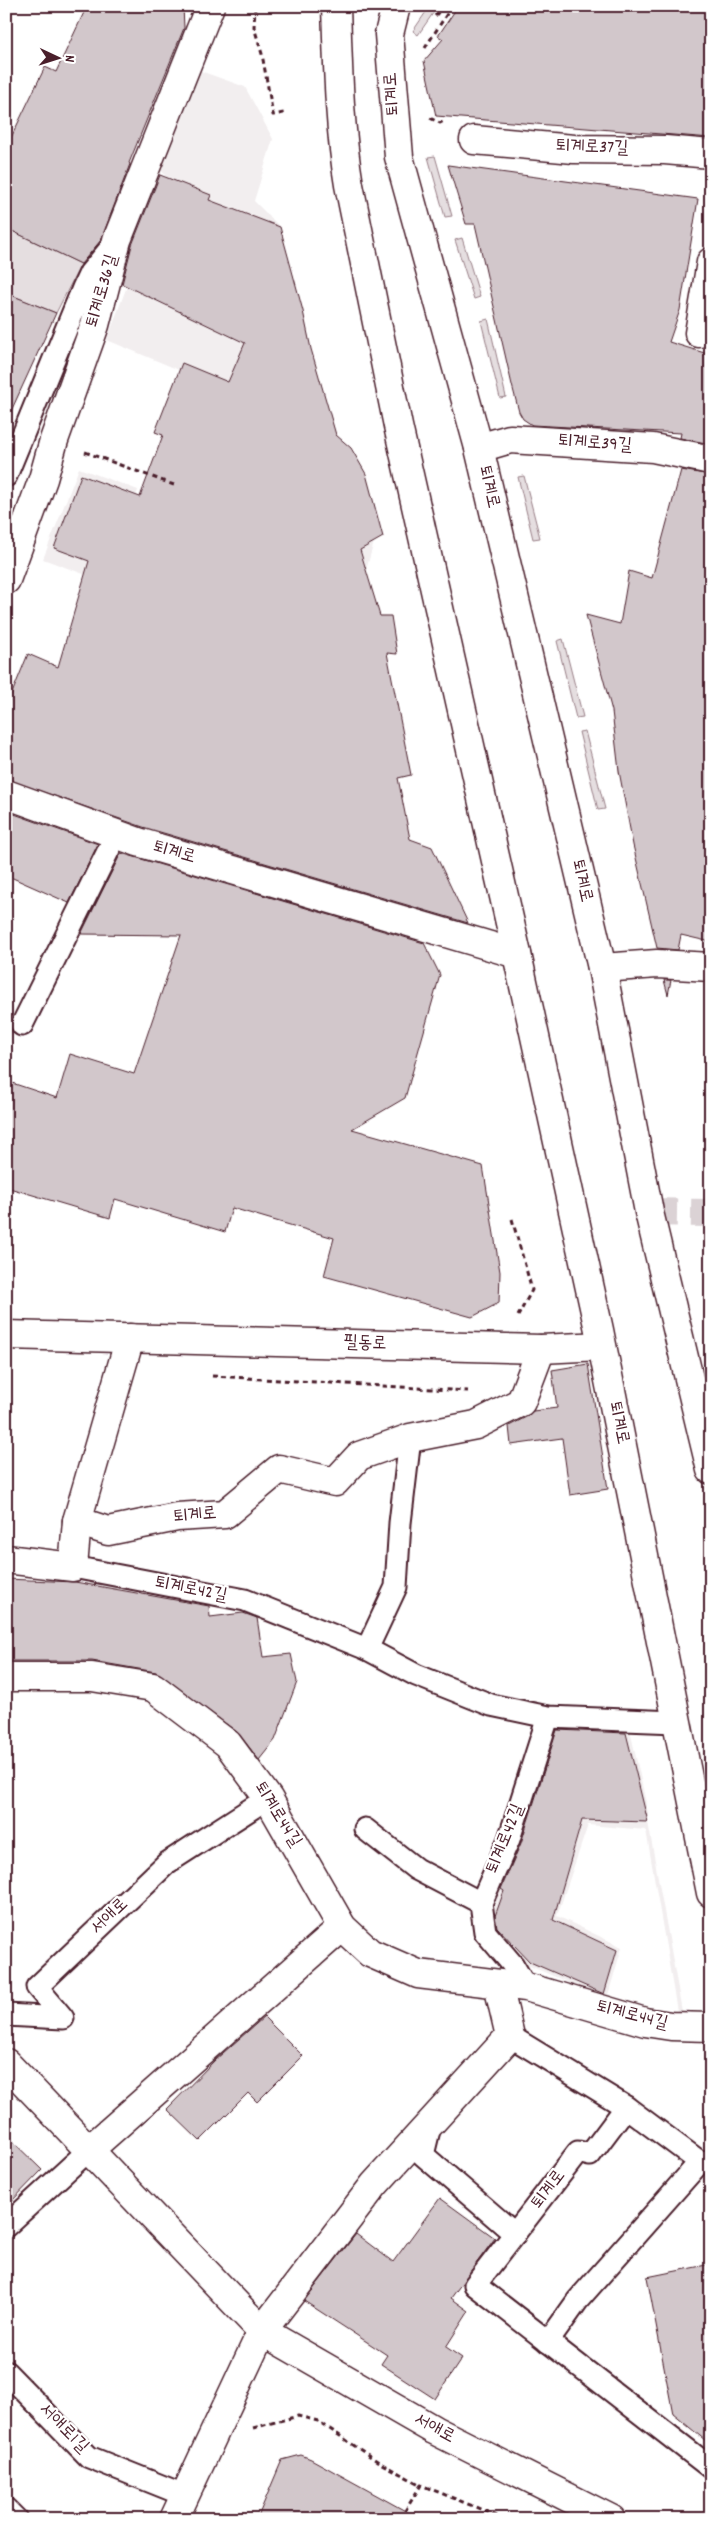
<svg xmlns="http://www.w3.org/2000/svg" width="717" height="2525" viewBox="0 0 717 2525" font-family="Dekko,'Poor Story',sans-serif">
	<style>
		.built { fill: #f2eeef; fill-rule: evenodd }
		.green { fill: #e5dee0; stroke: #987e86 }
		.building { fill: #d2c7cb; stroke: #4a1f2b }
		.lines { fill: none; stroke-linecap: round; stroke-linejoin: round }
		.street-tunnel { stroke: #dbd2d5; stroke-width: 28; stroke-dasharray: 28 14; stroke-linecap: butt }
		.lane-casing { stroke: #4a1f2b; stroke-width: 25 }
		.street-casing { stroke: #4a1f2b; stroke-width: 31 }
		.secondary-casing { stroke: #4a1f2b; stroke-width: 31 }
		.primary-casing { stroke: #4a1f2b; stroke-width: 31 }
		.path { stroke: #4a1f2b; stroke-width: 3; stroke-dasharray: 5 4; stroke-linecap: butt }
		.lane { stroke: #fff; stroke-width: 21 }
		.street { stroke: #fff; stroke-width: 28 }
		.secondary { stroke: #fff; stroke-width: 28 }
		.primary { stroke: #fff; stroke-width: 28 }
		.labels { text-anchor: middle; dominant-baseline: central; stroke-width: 4.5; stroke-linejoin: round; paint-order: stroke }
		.street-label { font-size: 18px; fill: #4a1f2b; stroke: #fff }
	</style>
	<rect width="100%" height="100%" fill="#fff"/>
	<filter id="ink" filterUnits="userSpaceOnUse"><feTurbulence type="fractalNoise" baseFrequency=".02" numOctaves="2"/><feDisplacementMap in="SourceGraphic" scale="10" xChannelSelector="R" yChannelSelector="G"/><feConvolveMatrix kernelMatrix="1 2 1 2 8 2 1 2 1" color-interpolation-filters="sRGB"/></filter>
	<g filter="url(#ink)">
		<g class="built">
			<path d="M195 69 245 87 273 139 254 201 280 227 305 317 311 349 336 434 351 448 366 474 383 537 374 542 366 570 379 615 391 616 397 654 292 641 319 524 154 459 163 435 155 432 179 370 107 340 167 178 158 166Z"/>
			<path d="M79 468 138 490 108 583 43 559Z"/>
			<path d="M555 1720 625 1727 630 1730 648 1812V1822L682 2011 671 2018 584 1989 525 1964 489 1930 488 1918 551 1721ZM554 1723 626 1729 645 1811 639 1822 576 1820 526 1808ZM525 1812 580 1829 568 1870 515 1845ZM588 1825 646 1830 677 2011 670 2016 608 1995 622 1947 557 1916ZM513 1849 566 1874 553 1914 500 1889ZM503 1896 617 1950 604 1994 530 1962 491 1927Z"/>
		</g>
		<g class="green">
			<path d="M430 6H438L418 35 413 31Z"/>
			<path d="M435 156 452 216 445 217 428 157Z"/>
			<path d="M6 228 81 264 56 313 6 293Z"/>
			<path d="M462 238 480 297 474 299 455 240Z"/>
			<path d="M488 319 506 397 500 398 481 321Z"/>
			<path d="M524 476 540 538 533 539 518 477Z"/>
			<path d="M563 639 583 717 576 718 557 641Z"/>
			<path d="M585 731 605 809 598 810 579 732Z"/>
		</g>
		<g class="building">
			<path d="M87 6H183L184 28 129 163 130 164 101 240 81 264 6 228V148L45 67 56 72Z"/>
			<path d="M458 6H711V138L436 116 424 61 443 39 438 36Z"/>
			<path d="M448 165 698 199 680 310 669 342 711 355V444L680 438 681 433 532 425 523 419 519 412 512 385 475 224H466Z"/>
			<path d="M160 175 211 195 209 200 280 227 303 311 311 349 336 435 351 448 366 474 383 537 360 550 380 616H391L397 654 387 653 411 775 398 778 410 839 432 847 468 923 143 827 6 779V708L28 654 58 667 89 561 54 548 81 475 140 497 163 435 155 432 182 363 228 382 245 343 122 284 132 245Z"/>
			<path d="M6 293 56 313 6 422Z"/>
			<path d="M681 470 711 475V942L681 935 678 950 657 948 633 845 619 771 612 711 586 615 620 624 629 571 652 578Z"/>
			<path d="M6 811 98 844 69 903 6 875Z"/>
			<path d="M121 853 424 943 440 975 405 1098 352 1129 483 1166 500 1272 499 1303 472 1317 324 1276 334 1238 232 1208 225 1232 115 1199 110 1218 6 1187V1081L57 1098 70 1054 134 1074 181 935 81 934Z"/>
			<path d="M664 980H671L668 995Z"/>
			<path d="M588 1364 608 1489 570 1495 562 1438 511 1445 509 1426 528 1416 533 1411 557 1408 552 1370Z"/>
			<path d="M6 1579 75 1582 209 1606 210 1617 243 1613 257 1618 263 1657 291 1654 297 1682 275 1740 259 1760 237 1732 156 1672 92 1661H6Z"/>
			<path d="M557 1730 626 1733 648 1822 582 1820 553 1920 617 1950 604 1994 530 1962 497 1927 495 1916 504 1891 501 1889 521 1843Z"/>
			<path d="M264 2017 303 2056 257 2102 248 2093 200 2141 167 2109 215 2060Z"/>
			<path d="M6 2135 42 2170 6 2207Z"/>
			<path d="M440 2198 495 2238 451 2298 469 2311 446 2347 462 2358 435 2399 381 2364 387 2355 304 2301 356 2234 393 2262Z"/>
			<path d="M711 2264V2445L673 2414 647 2277Z"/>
			<path d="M301 2455 311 2459 420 2519H257L282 2460Z"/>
		</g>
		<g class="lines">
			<path class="street-tunnel" d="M649 1212 711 1213"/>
			<defs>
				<g id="lane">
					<path d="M6 476 83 288 90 273 114 244"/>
					<path d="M22 1025 116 835"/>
					<path d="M73 1567 245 1600 367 1649 416 1675 491 1705 548 1717 676 1722"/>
					<path d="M367 1649 396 1587 400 1523 410 1438"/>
					<path d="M365 1829 416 1869 481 1903 485 1932 513 1965 526 1987"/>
					<path d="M481 1903 509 1839 548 1717"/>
					<path d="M6 2015 63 2018 37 1987 167 1863 268 1798"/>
					<path d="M510 2036 626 2107"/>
					<path d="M431 2122 423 2155 515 2234"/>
					<path d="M711 2161 700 2162 626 2107 590 2155 578 2152 475 2285 711 2468"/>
					<path d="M6 2226 89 2150"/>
					<path d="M548 2342 578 2300 700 2162"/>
					<path d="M6 2372 89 2457 184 2495"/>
					<path d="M6 2509 16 2519"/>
				</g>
				<g id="street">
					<path d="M474 140 574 149 665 150 711 154"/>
					<path d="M699 333 711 262"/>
					<path d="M479 448 510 439 653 448 711 460"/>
					<path d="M6 580 43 479 54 440 95 325 117 240 210 6"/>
					<path d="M6 794 138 842 517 954"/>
					<path d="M602 968 657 964 711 967"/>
					<path d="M77 1521 108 1531 177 1517 225 1514 279 1469 335 1482 359 1456 410 1438 476 1425 521 1402 541 1349"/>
					<path d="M6 1559 73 1567 77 1521 130 1338"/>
					<path d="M6 1677H92L153 1687 228 1744 268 1798 342 1927 370 1953 418 1974 526 1987 645 2022 671 2026 711 2027"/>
					<path d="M6 2063 262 2331"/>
					<path d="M89 2150 342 1927"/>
					<path d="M174 2519 262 2331 374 2185 510 2036 498 1985"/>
				</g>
				<g id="secondary">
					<path d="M6 1335 541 1349 601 1346"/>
					<path d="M262 2331 434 2430 611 2519"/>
				</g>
				<g id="primary">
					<path d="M336 6C338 67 339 126 349 185L398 426 517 954 599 1330 711 1893"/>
					<path d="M396 6 389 34 399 157 479 448 602 968 649 1212 711 1470"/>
				</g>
			</defs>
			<use href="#lane" class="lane-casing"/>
			<use href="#street" class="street-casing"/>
			<use href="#secondary" class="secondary-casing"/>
			<use href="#primary" class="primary-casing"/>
			<g class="path">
				<path d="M255 6 254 27 262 54 273 115 284 113"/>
				<path d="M435 16 442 8 448 12"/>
				<path d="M425 48 452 6"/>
				<path d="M430 118 440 123 446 120"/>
				<path d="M85 452 174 485"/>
				<path d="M512 1219 532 1290 518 1316"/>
				<path d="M212 1376 468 1391"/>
				<path d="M253 2428 298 2416 318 2421 380 2463 421 2485"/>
				<path d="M400 2519 421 2485 505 2519"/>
			</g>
			<use href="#lane" class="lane"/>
			<use href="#street" class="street"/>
			<use href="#secondary" class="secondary"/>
			<use href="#primary" class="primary"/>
		</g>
	</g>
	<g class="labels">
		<g class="street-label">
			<text transform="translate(393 94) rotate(-94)">퇴계로</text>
			<text transform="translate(592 148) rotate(2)">퇴계로37길</text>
			<text transform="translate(103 291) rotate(-74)">퇴계로36길</text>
			<text transform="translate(595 444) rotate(4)">퇴계로39길</text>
			<text transform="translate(488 487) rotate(77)">퇴계로</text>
			<text transform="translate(174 853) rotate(16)">퇴계로</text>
			<text transform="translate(581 881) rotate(77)">퇴계로</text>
			<text transform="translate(365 1344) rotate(2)">필동로</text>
			<text transform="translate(618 1423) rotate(78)">퇴계로</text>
			<text transform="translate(195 1516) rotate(-5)">퇴계로</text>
			<text transform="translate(191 1590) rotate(11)">퇴계로42길</text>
			<text transform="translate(277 1815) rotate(58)">퇴계로44길</text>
			<text transform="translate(506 1839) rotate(-68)">퇴계로42길</text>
			<text transform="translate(110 1917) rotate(-44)">서애로</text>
			<text transform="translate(632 2016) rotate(14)">퇴계로44길</text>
			<text transform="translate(549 2190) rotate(-53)">퇴계로</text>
			<text transform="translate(63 2429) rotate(45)">서애로1길</text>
			<text transform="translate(434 2429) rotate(28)">서애로</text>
		</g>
	</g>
	<rect width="717" height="2525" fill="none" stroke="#fff" stroke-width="25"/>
	<rect x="12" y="12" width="692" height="2500" fill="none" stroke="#4a1f2b" stroke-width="2" filter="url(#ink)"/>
	<g transform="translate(58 58) rotate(94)" stroke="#ffffff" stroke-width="4" paint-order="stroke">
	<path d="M0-4L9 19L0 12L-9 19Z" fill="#4a1f2b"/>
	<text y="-8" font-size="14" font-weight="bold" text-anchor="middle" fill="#4a1f2b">N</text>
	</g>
</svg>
